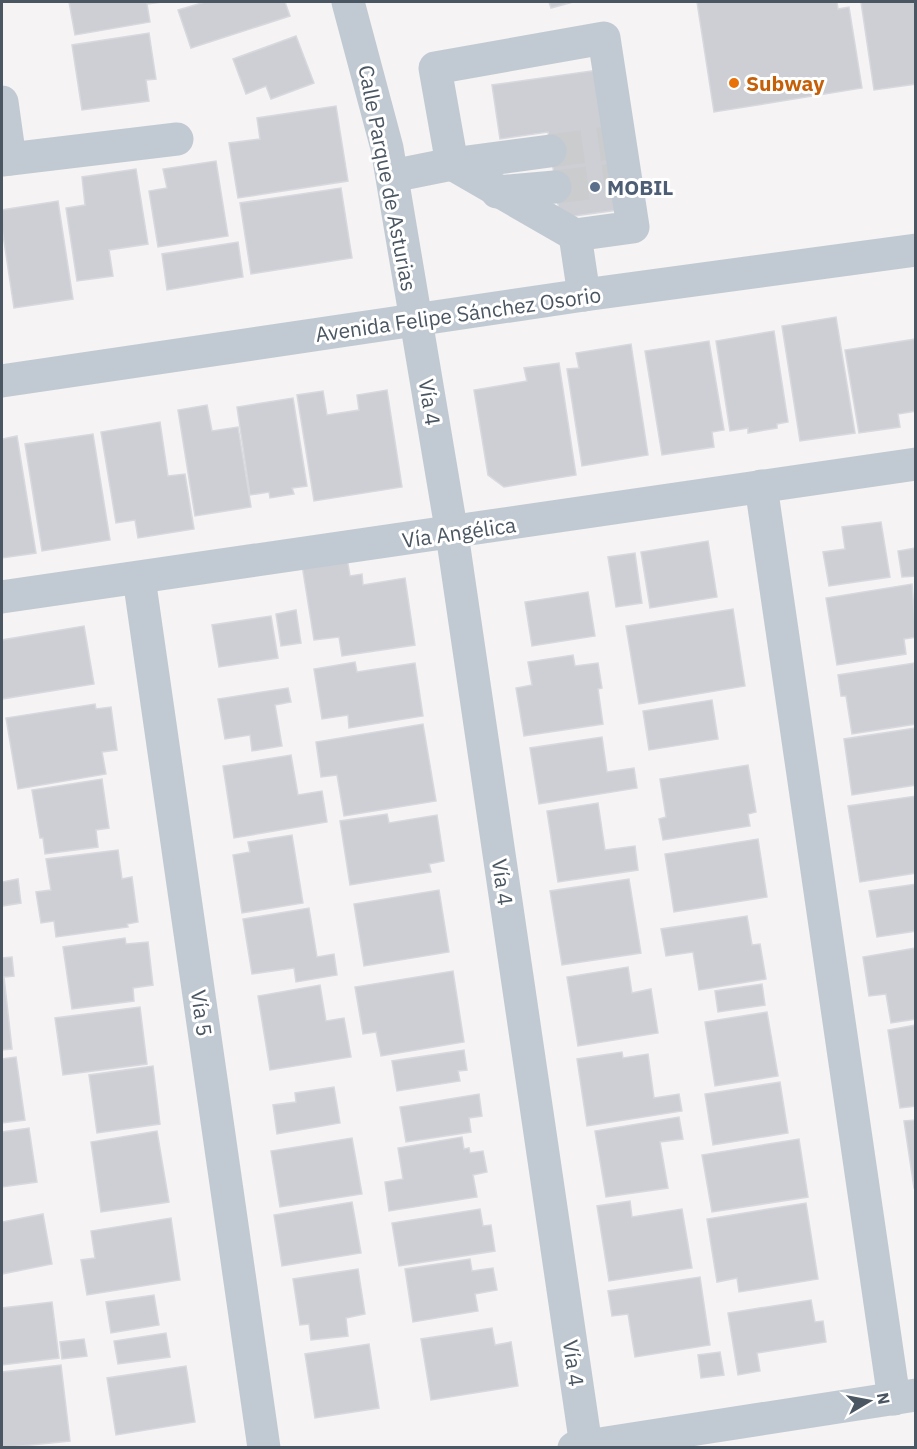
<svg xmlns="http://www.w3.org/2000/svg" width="917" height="1449" viewBox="0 0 917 1449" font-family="'IBM Plex Sans',sans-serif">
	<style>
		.building { fill: #cdcfd5; stroke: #d7d9de; stroke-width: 1.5 }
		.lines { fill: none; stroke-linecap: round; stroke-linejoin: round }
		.minor-tunnel { stroke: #caccce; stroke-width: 33; stroke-dasharray: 33 16; stroke-linecap: butt }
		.minor { stroke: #c1cad2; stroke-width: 33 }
		.food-dot { fill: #e8710a; stroke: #fff; stroke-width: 2 }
		.service-dot { fill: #5c6f8a; stroke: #fff; stroke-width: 2 }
		.labels { text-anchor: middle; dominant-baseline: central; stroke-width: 6; stroke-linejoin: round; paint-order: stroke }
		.food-label { font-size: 21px; font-weight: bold; fill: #c56008; stroke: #fff; text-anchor: start }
		.street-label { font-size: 21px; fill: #4a5661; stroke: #fff }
		.service-label { font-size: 21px; font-weight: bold; fill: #4e5e75; stroke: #fff; text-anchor: start }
	</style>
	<rect width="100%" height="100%" fill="#f5f3f3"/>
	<g class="building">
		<path d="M69 2H162L147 4 150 22 75 35Z"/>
		<path d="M205 2H285L290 16 191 48 178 10Z"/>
		<path d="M549 2H573L551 8Z"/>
		<path d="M697 2H837L838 9 849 7 862 88 714 112Z"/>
		<path d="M861 2H916V84L874 90Z"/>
		<path d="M149 33 156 79 146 80 149 101 82 110 72 45Z"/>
		<path d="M296 36 314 83 271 99 266 86 246 94 233 59Z"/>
		<path d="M598 70 618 210 560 218 548 132 500 139 492 85Z"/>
		<path d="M336 106 348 181 238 198 229 143 260 139 257 118Z"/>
		<path d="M216 161 228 236 158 247 149 191 167 188 163 169Z"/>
		<path d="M136 169 148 244 109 250 113 276 77 281 66 208 85 205 82 177Z"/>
		<path d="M341 188 352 258 251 274 240 203Z"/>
		<path d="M58 201 73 299 14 308 2 228V210Z"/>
		<path d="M238 242 243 277 167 290 162 254Z"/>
		<path d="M836 317 855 433 800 441 782 326Z"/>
		<path d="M774 331 788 422 777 424V428L748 433V428L730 431 716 341Z"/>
		<path d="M916 339V411L898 414 900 427 859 433 845 350Z"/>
		<path d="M709 341 724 430 712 432 714 447 662 455 645 351Z"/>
		<path d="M631 344 648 455 582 466 567 369 579 368 576 353Z"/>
		<path d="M559 363 576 475 504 487 488 475 474 390 527 381 524 368Z"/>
		<path d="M387 390 402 487 314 501 297 395 323 391 327 415 359 410 357 395Z"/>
		<path d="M293 398 307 486 292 488 294 494 270 498 269 492 250 495 237 407Z"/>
		<path d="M207 405 212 431 238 427 251 507 195 516 178 410Z"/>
		<path d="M160 422 168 476 185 474 194 529 138 538 135 520 116 523 101 432Z"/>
		<path d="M93 434 110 540 42 551 25 444Z"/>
		<path d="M17 436 36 553 2 558V439Z"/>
		<path d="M881 522 890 577 829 586 823 552 845 549 842 527Z"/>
		<path d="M708 541 717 597 650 608 641 552Z"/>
		<path d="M916 548V576L902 577 898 551Z"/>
		<path d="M635 553 642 603 616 607 608 557Z"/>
		<path d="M347 558 350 576 362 574 363 585 405 578 415 645 342 656 339 637 314 640 302 565Z"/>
		<path d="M912 584 916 637 904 639 906 654 837 665 826 598Z"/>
		<path d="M588 592 595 636 532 646 525 602Z"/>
		<path d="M733 609 745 686 639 704 626 626Z"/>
		<path d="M296 610 301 643 281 646 276 614Z"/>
		<path d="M271 616 278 658 219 667 212 625Z"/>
		<path d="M84 626 94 684 2 699V640Z"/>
		<path d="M573 655 575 666 598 663 602 688 598 689 603 724 524 736 516 688 532 685 528 662Z"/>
		<path d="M355 662 357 672 415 663 423 716 349 728 348 715 322 719 314 669Z"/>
		<path d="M914 663 916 724 852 734 846 696H841L838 675Z"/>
		<path d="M288 688 291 702 275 705 282 746 252 751 250 735 225 739 218 699Z"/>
		<path d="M712 700 718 739 649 750 643 711Z"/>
		<path d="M95 704 96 709 111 707 117 750 102 752 106 774 18 789 6 718Z"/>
		<path d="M423 724 436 801 344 816 337 775 321 777 316 742Z"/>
		<path d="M915 728 916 785 852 795 844 739Z"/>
		<path d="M602 737 607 772 634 768 637 788 539 804 530 748Z"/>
		<path d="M291 755 298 795 322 791 327 822 234 838 223 766Z"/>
		<path d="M748 765 756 812 748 814 750 826 663 840 659 819 666 817 660 779Z"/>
		<path d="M102 779 109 828 96 830 98 847 45 854 43 838H40L32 790Z"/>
		<path d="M916 796V873L860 882 848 806Z"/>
		<path d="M598 803 605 850 635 846 638 870 558 882 547 811Z"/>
		<path d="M387 814 389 823 437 815 444 861 429 864 431 872 350 885 340 821Z"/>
		<path d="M292 835 303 903 242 913 233 855 250 852 248 842Z"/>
		<path d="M758 839 767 897 674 912 665 854Z"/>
		<path d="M118 850 122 879 132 877 138 922 127 924 128 927 56 937 54 921 41 923 36 892 51 890 46 859Z"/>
		<path d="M18 879 21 903 2 906V882Z"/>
		<path d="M629 879 641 953 562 965 550 891Z"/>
		<path d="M916 884V931L877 937 869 891Z"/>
		<path d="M439 890 449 952 364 966 354 904Z"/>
		<path d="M309 908 317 957 334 954 337 975 296 982 294 968 252 974 243 919Z"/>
		<path d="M747 916 752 945 760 944 766 979 699 990 693 952 666 956 661 929Z"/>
		<path d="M125 938 126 944 148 942 153 985 133 988 134 1001 72 1009 63 947Z"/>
		<path d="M916 948V1019L891 1023 886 994 869 996 863 957Z"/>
		<path d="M12 957 14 976 4 977 12 1049 2 1050V958Z"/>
		<path d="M628 967 632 993 651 989 658 1033 578 1046 567 977Z"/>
		<path d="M453 971 464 1042 381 1056 376 1032 363 1034 355 987Z"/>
		<path d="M762 984 765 1005 718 1012 715 991Z"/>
		<path d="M320 985 326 1021 344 1018 351 1057 270 1070 258 996Z"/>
		<path d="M140 1007 147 1064 63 1075 55 1018Z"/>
		<path d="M767 1012 778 1076 715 1086 705 1022Z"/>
		<path d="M916 1025V1106L900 1108 888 1030Z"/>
		<path d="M464 1050 467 1070 458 1071 460 1081 397 1091 392 1061Z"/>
		<path d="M622 1052 623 1058 648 1054 654 1098 679 1094 682 1111 587 1126 577 1059Z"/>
		<path d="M16 1057 25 1120 2 1123V1059Z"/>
		<path d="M153 1066 160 1124 97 1133 89 1075Z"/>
		<path d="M780 1082 788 1133 713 1145 705 1094Z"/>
		<path d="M334 1087 340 1123 277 1134 273 1105 296 1102 295 1093Z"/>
		<path d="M479 1094 482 1116 469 1118 471 1132 406 1142 400 1107Z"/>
		<path d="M679 1117 683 1139 660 1142 668 1188 606 1197 595 1131Z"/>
		<path d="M916 1120V1188H914L904 1121Z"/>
		<path d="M29 1128 37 1182 2 1187V1132Z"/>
		<path d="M157 1131 169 1202 101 1212 91 1142Z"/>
		<path d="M462 1137 464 1149 469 1148 470 1153 483 1151 487 1172 473 1175 477 1197 389 1211 385 1182 403 1179 398 1148Z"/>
		<path d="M352 1138 362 1194 280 1207 271 1151Z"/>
		<path d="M799 1139 808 1197 712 1212 702 1155Z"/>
		<path d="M630 1201 632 1217 682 1209 692 1268 609 1281 597 1206Z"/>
		<path d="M352 1202 361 1253 282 1266 274 1215Z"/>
		<path d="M806 1203 818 1279 739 1292 737 1278 717 1282 707 1219Z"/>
		<path d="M480 1209 483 1226 491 1225 495 1251 399 1266 392 1223Z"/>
		<path d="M43 1214 52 1264 2 1274V1222Z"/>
		<path d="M171 1218 180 1280 87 1295 81 1260 95 1258 91 1231Z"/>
		<path d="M470 1259 472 1271 493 1268 497 1290 475 1294 478 1311 413 1322 405 1269Z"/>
		<path d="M358 1269 365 1314 346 1318 348 1336 311 1340 309 1324 300 1325 293 1279Z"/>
		<path d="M700 1277 710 1345 635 1357 628 1314 612 1316 608 1291Z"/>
		<path d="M154 1295 159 1325 111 1333 106 1302Z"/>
		<path d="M811 1300 815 1322 823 1321 826 1342 757 1353 760 1371 738 1375 728 1313Z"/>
		<path d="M52 1302 59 1358 2 1365V1308Z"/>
		<path d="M492 1328 495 1345 511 1342 518 1386 431 1400 421 1339Z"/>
		<path d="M166 1333 170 1357 118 1364 114 1341Z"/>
		<path d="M84 1339 87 1356 62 1359 60 1342Z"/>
		<path d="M369 1344 379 1408 315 1418 305 1354Z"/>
		<path d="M720 1352 724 1375 701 1378 698 1355Z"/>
		<path d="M61 1365 70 1441 2 1448V1372Z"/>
		<path d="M186 1366 195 1422 116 1435 107 1378Z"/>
	</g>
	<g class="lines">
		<g class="minor-tunnel">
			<path d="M550 151 609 143"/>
			<path d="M555 187 614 180"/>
		</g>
		<g class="minor">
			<path d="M348 2 387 148 452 534 586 1446"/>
			<path d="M2 102 10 159"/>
			<path d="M2 160 177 139"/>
			<path d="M452 164 575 235"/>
			<path d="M452 164 550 151"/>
			<path d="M392 176 452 164 435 68 604 38 633 227 575 235 584 295"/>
			<path d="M497 192 555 187"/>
			<path d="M2 381 584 295 916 250"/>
			<path d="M761 486 894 1399"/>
			<path d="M139 578 264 1448"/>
			<path d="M2 597 916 464"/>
			<path d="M574 1448 916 1395"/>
		</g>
	</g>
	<circle class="food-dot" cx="734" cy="83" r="6"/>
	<circle class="service-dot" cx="595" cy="187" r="6"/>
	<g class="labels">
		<g class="food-label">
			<text x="746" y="83">Subway</text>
		</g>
		<g class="street-label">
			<text transform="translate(388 178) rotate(79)">Calle Parque de Asturias</text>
			<text transform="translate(458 314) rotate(-8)">Avenida Felipe Sánchez Osorio</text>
			<text transform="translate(430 402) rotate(81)">Vía 4</text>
			<text transform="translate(459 532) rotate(-8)">Vía Angélica</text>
			<text transform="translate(503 882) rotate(82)">Vía 4</text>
			<text transform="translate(202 1013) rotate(82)">Vía 5</text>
			<text transform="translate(574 1363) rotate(82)">Vía 4</text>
		</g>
		<g class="service-label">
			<text x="607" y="187">MOBIL</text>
		</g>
	</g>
	<rect width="917" height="1449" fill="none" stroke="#4a5661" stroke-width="6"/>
	<g transform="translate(869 1401) rotate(80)" stroke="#ffffff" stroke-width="4.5" paint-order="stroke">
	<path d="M0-4.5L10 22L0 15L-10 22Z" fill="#4a5661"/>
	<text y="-9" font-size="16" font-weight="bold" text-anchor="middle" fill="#4a5661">N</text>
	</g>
</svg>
